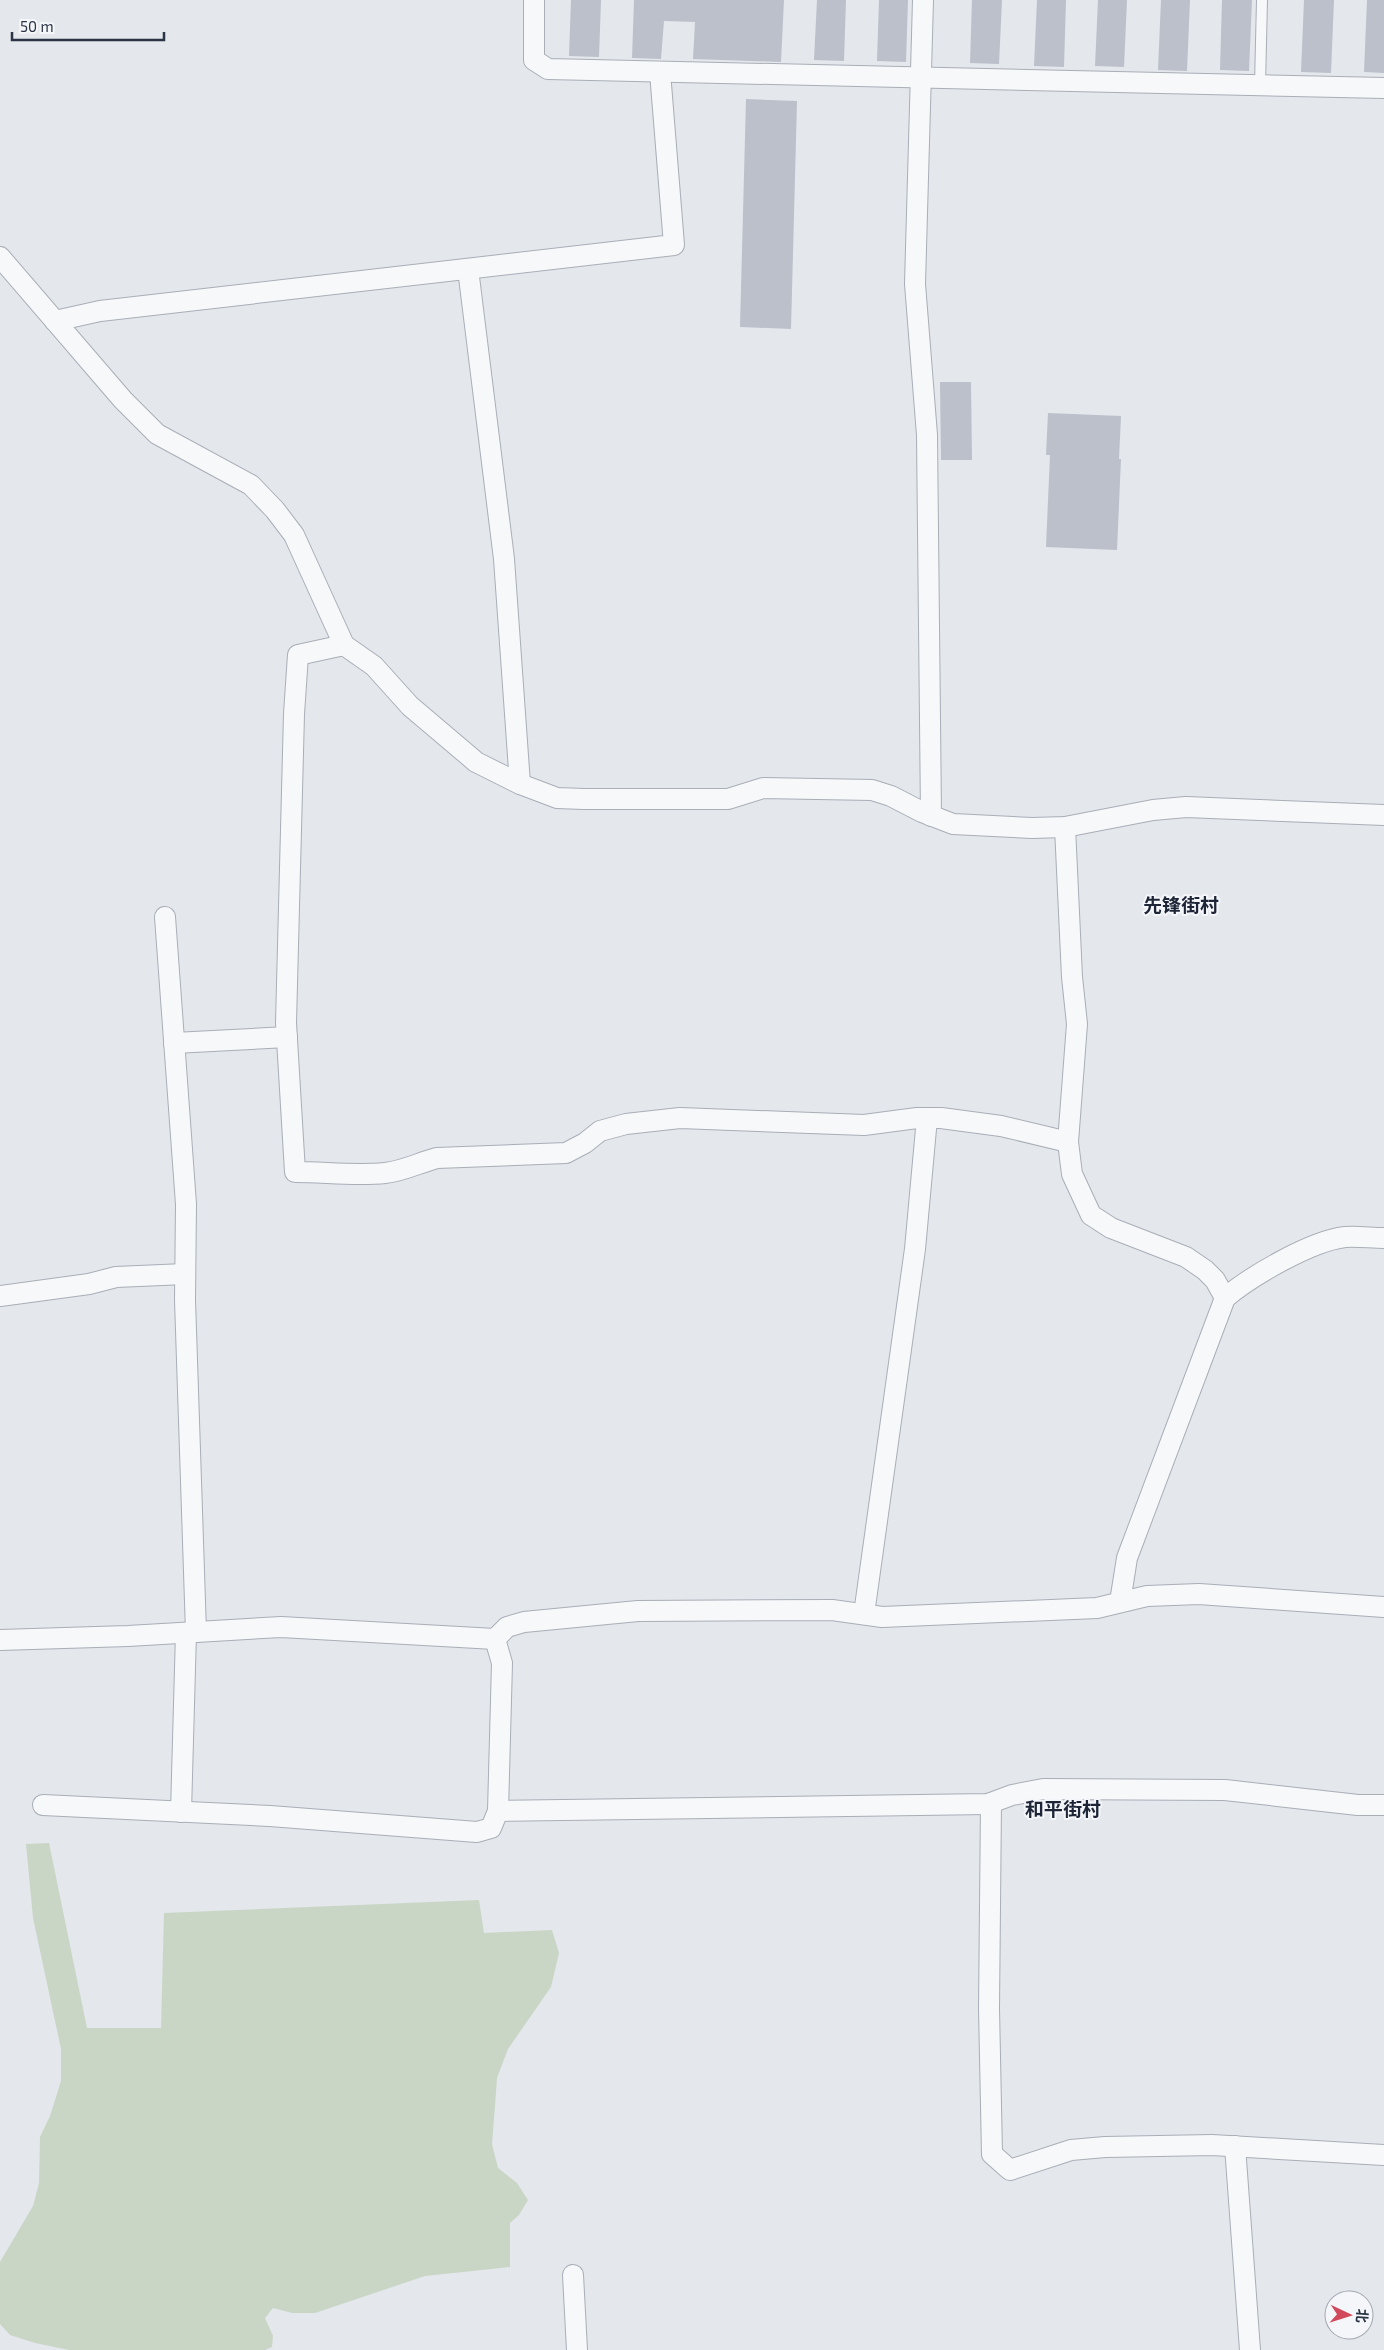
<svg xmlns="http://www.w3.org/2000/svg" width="1384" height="2350" viewBox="0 0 1384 2350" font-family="'Exo 2','Noto Sans SC',sans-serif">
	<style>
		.green { fill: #c9d6c5 }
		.building { fill: #bbc0ca }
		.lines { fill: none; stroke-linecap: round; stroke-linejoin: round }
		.lane-casing { stroke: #a9aeb7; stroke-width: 12 }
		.street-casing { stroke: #a9aeb7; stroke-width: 22 }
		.lane { stroke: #f7f8fa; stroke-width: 10 }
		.street { stroke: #f7f8fa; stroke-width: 20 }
		.labels { text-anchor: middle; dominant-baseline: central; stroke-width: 4; stroke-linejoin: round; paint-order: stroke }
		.quarter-label { font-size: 19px; font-weight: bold; fill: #1d2536; stroke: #f4f6f9 }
	</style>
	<rect width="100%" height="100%" fill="#e4e7ec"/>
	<path class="green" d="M49 1843 87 2028H161L164 1913 479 1900 484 1933 552 1930 559 1953 551 1987 508 2049 497 2078 495 2106 492 2144 498 2168 517 2183 528 2200 519 2215 510 2223V2267L425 2276 315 2313H292L273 2308 265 2318 273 2336 272 2347 265 2350H69L35 2343 10 2335 0 2324V2262L33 2206 39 2183 40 2137 50 2116 61 2081V2049L33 1918 26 1844Z"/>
	<g class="building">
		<path d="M571 0H601L599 57 569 56Z"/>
		<path d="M634 0H784L781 62 693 59 695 22 664 21 661 59 632 58Z"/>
		<path d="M817 0H846L844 61 814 60Z"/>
		<path d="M879 0H908L906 62 877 61Z"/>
		<path d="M972 0H1002L999 64 970 63Z"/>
		<path d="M1037 0H1066L1064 67 1034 66Z"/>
		<path d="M1098 0H1127L1124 67 1095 66Z"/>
		<path d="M1161 0H1190L1187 71 1158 70Z"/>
		<path d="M1222 0H1252L1249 71 1220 70Z"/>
		<path d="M1304 0H1334L1331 73 1301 72Z"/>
		<path d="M1367 0H1384V73L1364 72Z"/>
		<path d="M746 99 797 101 791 329 740 327Z"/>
		<path d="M940 382H971L972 460H941Z"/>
		<path d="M1048 413 1121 416 1119 459H1121L1117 550 1046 547 1050 455H1046Z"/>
	</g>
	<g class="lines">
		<defs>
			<path id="lane" d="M1260 85 1262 0"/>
			<g id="street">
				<path d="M534 0V60L548 69 1384 88"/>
				<path d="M923 0 915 284 927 435 931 816"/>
				<path d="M0 257 123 400 157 434 251 485 275 510 294 535 344 645 374 666 410 706 476 762 520 784 557 798 584 799H728L763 788 872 790 891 796 922 812 953 824 1032 828 1065 827 1153 810 1186 807 1384 815"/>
				<path d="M468 269 504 559 520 784"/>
				<path d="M55 321 100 311 674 245 660 72"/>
				<path d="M344 645 298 655 294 714 286 1023 295 1172C324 1172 356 1176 385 1173 404 1171 418 1163 437 1158L566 1153 585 1143 600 1131 626 1124 680 1118 864 1125 917 1118H941L1001 1126 1068 1142"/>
				<path d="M1065 827 1072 977 1077 1024 1068 1142 1072 1174 1091 1215 1111 1228 1186 1257 1205 1270 1215 1280 1225 1298"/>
				<path d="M165 917 186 1204 185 1300 196 1632"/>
				<path d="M174 1043 287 1037"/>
				<path d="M0 1296 89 1284 116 1277 185 1274"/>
				<path d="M1120 1602 1127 1558 1225 1298C1251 1276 1311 1241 1345 1237 1358 1236 1371 1238 1384 1238"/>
				<path d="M864 1614 915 1249 927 1118"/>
				<path d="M0 1640 128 1636 281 1627 495 1639 507 1627 524 1622 638 1611 832 1610 882 1617 1097 1608 1147 1596 1199 1594 1384 1607"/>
				<path d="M991 1803 989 2008 992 2154 1010 2170 1071 2150 1105 2147 1212 2145 1384 2155"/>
				<path d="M43 1805 270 1816 477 1832 491 1828 498 1811 502 1663 495 1639"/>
				<path d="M498 1811 988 1804 1012 1795 1043 1789 1225 1790 1358 1805H1384"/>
				<path d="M181 1812 186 1633"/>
				<path d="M1235 2146 1250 2350"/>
				<path d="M573 2275 577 2350"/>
			</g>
		</defs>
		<use href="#lane" class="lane-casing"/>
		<use href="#street" class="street-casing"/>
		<use href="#lane" class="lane"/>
		<use href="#street" class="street"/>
	</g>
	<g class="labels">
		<g class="quarter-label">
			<text x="1181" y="904">先锋街村</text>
			<text x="1063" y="1808">和平街村</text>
		</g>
	</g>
	<g transform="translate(1349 2315) rotate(94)"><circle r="24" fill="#f4f6f9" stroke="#a4a8b1"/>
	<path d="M0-4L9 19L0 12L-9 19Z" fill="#d1495b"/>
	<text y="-8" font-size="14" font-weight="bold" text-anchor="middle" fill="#2b3445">北</text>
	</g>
	<path d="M12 32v8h152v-8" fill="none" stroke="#2b3445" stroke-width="2.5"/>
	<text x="20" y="32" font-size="15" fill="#2b3445" stroke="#f4f6f9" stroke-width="4" paint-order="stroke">50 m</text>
</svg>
